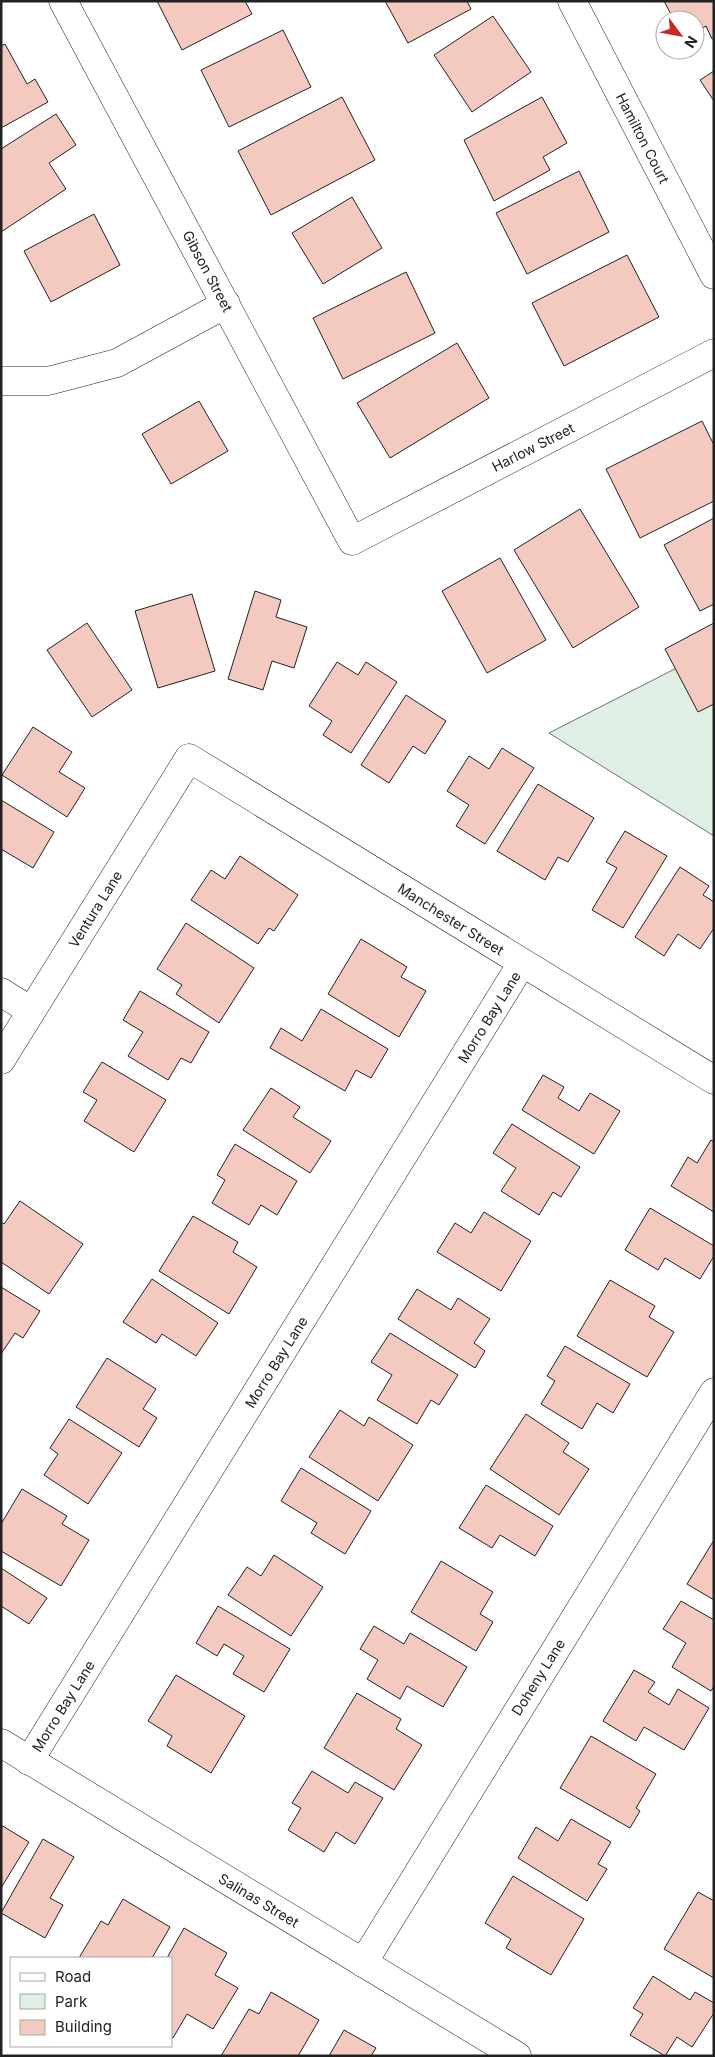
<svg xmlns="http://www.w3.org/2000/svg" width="715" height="2057" viewBox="0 0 715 2057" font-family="Inter,sans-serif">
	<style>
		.green { fill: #e0efe3; stroke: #6f6f6f }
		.building { fill: #f3c9c0; stroke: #222 }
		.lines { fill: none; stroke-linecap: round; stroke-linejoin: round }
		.street-casing { stroke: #222; stroke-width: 29 }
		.street { stroke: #fff; stroke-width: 28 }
		.labels { text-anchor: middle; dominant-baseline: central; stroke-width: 4; stroke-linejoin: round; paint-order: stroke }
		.street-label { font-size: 14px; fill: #222; stroke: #fff }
	</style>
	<rect width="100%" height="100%" fill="#fff"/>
	<path class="green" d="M714 649V836L549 733Z"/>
	<g class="building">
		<path d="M157 1H245L252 14 182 50Z"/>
		<path d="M385 1H467L471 9 408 43Z"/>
		<path d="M664 1H714V38L712 39 706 26 695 32V20H674Z"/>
		<path d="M493 16 531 72 472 112 434 55Z"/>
		<path d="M283 30 311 87 229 127 201 70Z"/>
		<path d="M5 44 27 84 35 79 48 102 1 128V46Z"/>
		<path d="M714 71V101L700 80Z"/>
		<path d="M342 97 375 160 271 215 238 151Z"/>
		<path d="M542 97 567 143 543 157 550 170 494 201 464 140Z"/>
		<path d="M56 114 76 145 49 163 66 189 1 232V149Z"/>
		<path d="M579 171 609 232 527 274 496 213Z"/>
		<path d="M352 197 382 248 323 284 292 233Z"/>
		<path d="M94 214 120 265 51 302 24 251Z"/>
		<path d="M627 255 659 317 564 366 532 303Z"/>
		<path d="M406 272 435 333 343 379 313 318Z"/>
		<path d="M457 343 489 398 390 458 357 403Z"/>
		<path d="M199 401 228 451 171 484 142 434Z"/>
		<path d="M702 421 714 445V501L640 538 606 469Z"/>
		<path d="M580 509 639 607 573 648 514 550Z"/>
		<path d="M714 518V604L700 611 664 545Z"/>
		<path d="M500 558 546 640 487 673 442 591Z"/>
		<path d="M255 591 281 600 276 617 307 627 294 668 272 661 263 690 228 679Z"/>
		<path d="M192 594 215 671 158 688 135 611Z"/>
		<path d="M87 623 132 690 92 717 47 650Z"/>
		<path d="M714 623V704L698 712 665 649Z"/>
		<path d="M337 662 358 675 366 662 397 682 351 753 323 735 332 721 309 706Z"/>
		<path d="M406 695 446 721 425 754 413 746 389 783 361 765Z"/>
		<path d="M33 727 72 752 59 772 85 788 67 817 2 775Z"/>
		<path d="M502 748 534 768 485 844 456 826 469 805 447 791 469 756 489 769Z"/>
		<path d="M538 784 594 818 568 862 558 857 545 880 497 851Z"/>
		<path d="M1 800 54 832 33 868 1 849Z"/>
		<path d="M625 831 667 856 623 928 592 910 617 868 606 862Z"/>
		<path d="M240 856 298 895 274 931 269 928 258 944 191 900 211 870 225 879Z"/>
		<path d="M680 867 709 886 703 895 714 902V928L700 949 678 934 664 956 635 937Z"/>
		<path d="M186 923 254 968 219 1023 176 994 182 985 157 969Z"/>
		<path d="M361 939 407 967 401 977 426 991 399 1037 328 994Z"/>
		<path d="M140 991 209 1032 191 1063 181 1058 168 1080 128 1056 143 1032 123 1020Z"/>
		<path d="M321 1009 388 1049 371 1078 356 1070 345 1091 270 1048 281 1028 302 1041Z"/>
		<path d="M102 1062 166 1100 134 1152 84 1121 97 1100 83 1092Z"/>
		<path d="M543 1075 564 1087 558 1098 579 1111 590 1093 620 1111 594 1154 522 1110Z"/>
		<path d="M271 1088 300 1107 293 1117 331 1141 310 1173 243 1130Z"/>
		<path d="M512 1124 580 1167 561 1197 553 1192 539 1215 501 1191 516 1168 493 1153Z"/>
		<path d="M711 1140 714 1142V1212L671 1186 688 1157 697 1163Z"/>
		<path d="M235 1144 297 1181 277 1215 261 1205 249 1225 212 1203 225 1180 217 1175Z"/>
		<path d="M20 1201 83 1244 49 1294 1 1262V1222L4 1224Z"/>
		<path d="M650 1208 714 1246V1256L700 1279 665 1258 658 1270 625 1250Z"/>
		<path d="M484 1212 531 1241 501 1291 437 1252 455 1223 471 1233Z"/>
		<path d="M193 1216 238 1242 233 1252 257 1267 229 1314 159 1271Z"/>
		<path d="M152 1279 218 1323 196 1356 162 1334 156 1343 123 1322Z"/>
		<path d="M610 1280 655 1306 649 1317 674 1332 647 1377 577 1336Z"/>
		<path d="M1 1287 40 1311 23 1338 15 1333 1 1354Z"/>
		<path d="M417 1289 451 1310 458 1298 490 1319 474 1343 485 1351 475 1368 398 1319Z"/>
		<path d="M390 1333 458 1375 439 1405 431 1400 417 1424 377 1400 392 1375 371 1362Z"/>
		<path d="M565 1346 630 1384 613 1413 597 1403 582 1429 541 1404 555 1381 547 1376Z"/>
		<path d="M107 1358 156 1389 143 1409 157 1418 139 1447 76 1407Z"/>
		<path d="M340 1410 364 1426 369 1417 413 1445 378 1501 309 1457Z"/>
		<path d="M526 1414 569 1443 563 1452 589 1469 559 1515 490 1469Z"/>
		<path d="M69 1419 122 1453 88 1504 44 1475 58 1454 50 1448Z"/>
		<path d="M301 1468 371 1511 345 1554 311 1533 317 1523 281 1501Z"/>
		<path d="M486 1485 553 1526 535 1556 500 1535 492 1548 459 1528Z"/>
		<path d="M22 1489 67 1516 62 1524 89 1540 61 1586 1 1551V1524Z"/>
		<path d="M714 1540V1600L687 1584Z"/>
		<path d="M274 1555 323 1587 291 1636 228 1595 247 1567 261 1576Z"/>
		<path d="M441 1561 493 1592 480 1614 493 1622 476 1651 411 1612Z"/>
		<path d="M1 1568 47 1598 29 1624 1 1606Z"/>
		<path d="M681 1601 714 1620V1686L711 1691 672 1667 686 1643 663 1629Z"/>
		<path d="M218 1606 290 1649 264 1692 233 1674 244 1656 224 1644 217 1656 196 1643Z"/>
		<path d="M374 1626 404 1644 410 1633 467 1667 443 1707 407 1686 400 1699 367 1679 378 1660 360 1649Z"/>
		<path d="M634 1670 655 1682 648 1692 669 1705 678 1689 709 1708 684 1750 644 1727 636 1741 603 1721Z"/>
		<path d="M176 1675 245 1716 211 1773 167 1746 172 1736 148 1721Z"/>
		<path d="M357 1693 401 1719 396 1729 422 1745 394 1790 324 1748Z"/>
		<path d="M591 1736 656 1774 636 1808 640 1811 630 1828 560 1788Z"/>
		<path d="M312 1771 348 1793 355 1782 383 1798 355 1844 336 1832 324 1852 288 1830 301 1808 292 1803Z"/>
		<path d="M571 1819 611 1842 598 1864 607 1869 587 1901 518 1858 536 1827 558 1841Z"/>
		<path d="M1 1825 29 1842 1 1888Z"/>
		<path d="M43 1839 74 1857 50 1898 63 1905 45 1938 1 1913Z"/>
		<path d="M513 1876 584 1919 551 1975 506 1948 511 1939 485 1923Z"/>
		<path d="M698 1892 714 1901V1978L664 1949Z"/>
		<path d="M123 1899 170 1927 152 1958H79L101 1921 108 1925Z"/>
		<path d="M184 1928 227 1953 215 1975 238 1988 213 2029 187 2014 173 2038 171 2037V1958H167Z"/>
		<path d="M653 1976 690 2000 695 1992 714 2003V2013L692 2047 677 2037 665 2056 630 2035 643 2014 633 2008Z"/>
		<path d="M271 1992 319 2020 298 2056H221L249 2009 259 2014Z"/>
		<path d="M344 2030 376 2048 371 2056H329Z"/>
	</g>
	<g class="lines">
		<defs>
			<g id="street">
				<path d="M63 1 352 541 714 353"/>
				<path d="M572 1 714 275"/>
				<path d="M1 381H48L117 363 226 304"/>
				<path d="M1 992 31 1011"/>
				<path d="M1 1060 189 758 714 1080"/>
				<path d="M1 1743 517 2056"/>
				<path d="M29 1761 522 963"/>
				<path d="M363 1963 714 1392"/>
			</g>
		</defs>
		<use href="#street" class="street-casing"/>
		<use href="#street" class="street"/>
	</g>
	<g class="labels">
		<g class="street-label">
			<text transform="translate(643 138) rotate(63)">Hamilton Court</text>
			<text transform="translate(208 271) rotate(62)">Gibson Street</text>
			<text transform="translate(533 447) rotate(-27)">Harlow Street</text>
			<text transform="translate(95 909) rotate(-58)">Ventura Lane</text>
			<text transform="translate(451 919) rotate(32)">Manchester Street</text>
			<text transform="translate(489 1017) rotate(-58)">Morro Bay Lane</text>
			<text transform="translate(276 1362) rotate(-58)">Morro Bay Lane</text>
			<text transform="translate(538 1677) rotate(-58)">Doheny Lane</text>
			<text transform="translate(63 1706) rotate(-58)">Morro Bay Lane</text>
			<text transform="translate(259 1900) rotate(31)">Salinas Street</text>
		</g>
	</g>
	<rect width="715" height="2057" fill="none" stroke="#222222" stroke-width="5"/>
	<rect x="10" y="1957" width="162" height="90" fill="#ffffff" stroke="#a7a7a7"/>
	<rect x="20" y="1973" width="25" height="8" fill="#ffffff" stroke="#a7a7a7"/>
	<text x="55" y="1982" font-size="15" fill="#222222">Road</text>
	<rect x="20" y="1994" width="25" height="15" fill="#e0efe3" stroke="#a7a7a7"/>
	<text x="55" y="2007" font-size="15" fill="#222222">Park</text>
	<rect x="20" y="2020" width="25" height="15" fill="#f3c9c0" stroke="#a7a7a7"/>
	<text x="55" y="2032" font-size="15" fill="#222222">Building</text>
	<g transform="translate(680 35) rotate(122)"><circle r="24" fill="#ffffff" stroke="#a7a7a7"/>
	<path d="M0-4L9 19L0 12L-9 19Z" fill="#c62828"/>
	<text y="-8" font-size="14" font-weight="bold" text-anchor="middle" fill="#222222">N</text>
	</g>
</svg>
